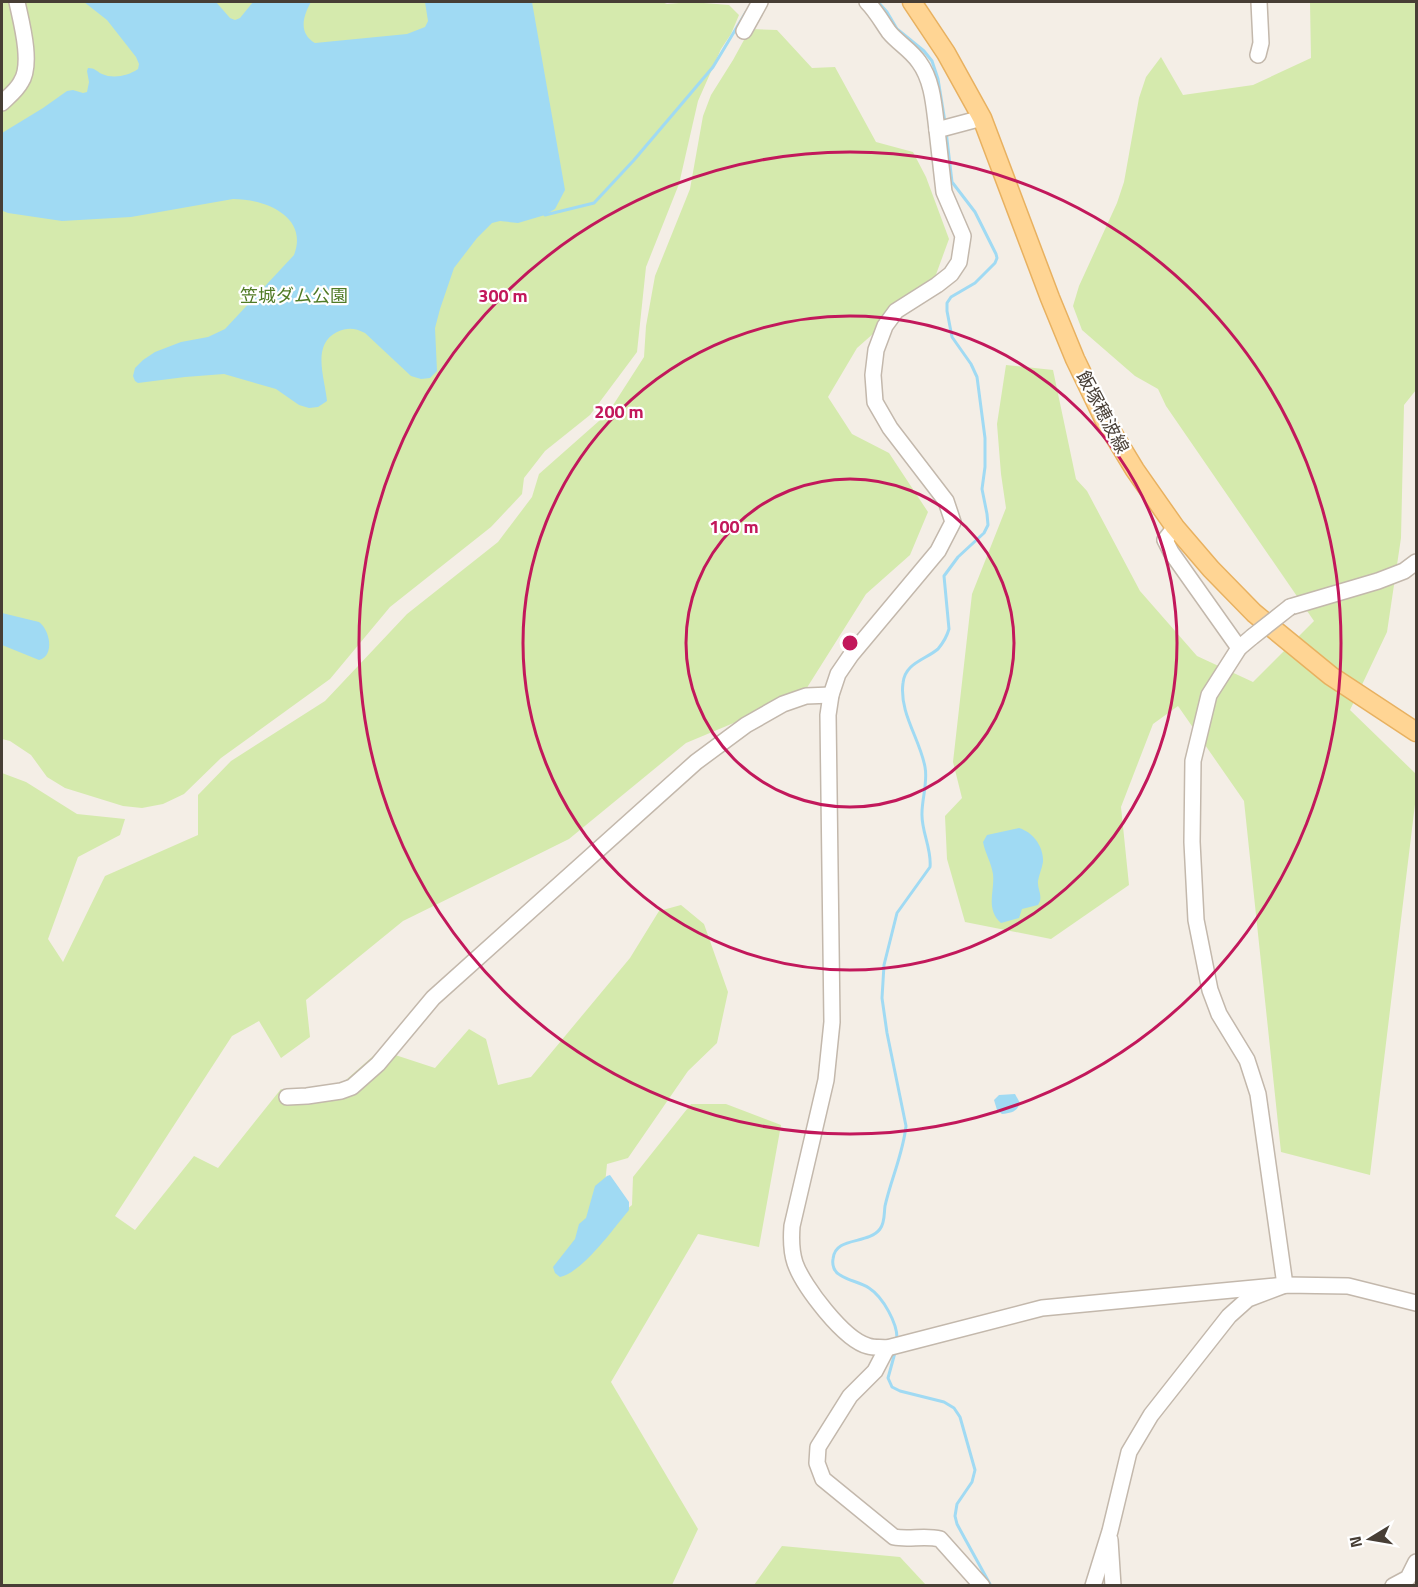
<svg xmlns="http://www.w3.org/2000/svg" width="1418" height="1587" viewBox="0 0 1418 1587" font-family="'Titillium Web','Noto Sans JP',sans-serif">
	<style>
		.green { fill: #d5eaad }
		.water { fill: #a0daf3 }
		.lines { fill: none; stroke-linecap: round; stroke-linejoin: round }
		.stream { stroke: #a0daf3; stroke-width: 3 }
		.minor-casing { stroke: #c3b8ac; stroke-width: 18 }
		.major-casing { stroke: #e8b160; stroke-width: 21 }
		.minor { stroke: #fff; stroke-width: 15 }
		.major { stroke: #ffd594; stroke-width: 18 }
		.minor-bridge-casing { stroke: #c3b8ac; stroke-width: 18; stroke-linecap: butt }
		.minor-bridge { stroke: #fff; stroke-width: 15 }
		.ring { fill: none; stroke: #c2185b; stroke-width: 3 }
		.labels { text-anchor: middle; dominant-baseline: central; stroke-width: 4.5; stroke-linejoin: round; paint-order: stroke }
		.park-label { font-size: 18px; fill: #507b26; stroke: #fff }
		.street-label { font-size: 18px; fill: #473e35; stroke: #fff }
		.centre { fill: #c2185b; stroke: #fff; stroke-width: 3 }
		.ring-label { font-size: 18px; text-anchor: middle; font-weight: bold; fill: #c2185b; stroke: #fff; stroke-width: 4.5; stroke-linejoin: round; paint-order: stroke }
	</style>
	<rect width="100%" height="100%" fill="#f4eee6"/>
	<g class="green">
		<path d="M2 2H662L667 4 691 2 729 5 739 15 731 34 721 49 698 101 679 184 646 267 637 352 590 415 545 451 524 478 522 494 491 527 390 607 330 679 221 758 184 794 163 804 142 808 123 806 65 788 47 777 31 755 10 741 2 739Z"/>
		<path d="M1310 2H1416V390L1404 405 1401 538 1387 632 1350 710 1416 774V796L1370 1175 1281 1152 1244 801 1178 706 1153 724 1121 807 1129 885 1051 939 965 922 947 859 945 816 962 798 953 762 972 594 1006 508 1001 474 997 424 1006 365 1053 370 1076 479 1087 491 1140 591 1197 656 1253 682 1314 621 1166 406 1158 389 1135 376 1082 330 1073 306 1079 286 1117 203 1124 182 1139 98 1146 77 1161 57 1183 95 1253 85 1311 58Z"/>
		<path d="M750 29 777 30 812 68 835 67 876 142 913 152 926 177 949 239 934 280 857 348 828 397 852 434 889 453 928 512 910 555 866 594 803 694 686 743 569 839 403 921 306 1000 310 1037 281 1058 259 1021 232 1036 115 1216 135 1230 194 1156 218 1168 281 1089 322 1101 380 1050 435 1068 469 1029 486 1039 498 1085 531 1077 630 958 659 911 681 905 704 924 728 992 717 1043 688 1071 628 1158 607 1164 605 1184 583 1245 632 1205 633 1177 691 1104H726L781 1125 759 1247 698 1234 611 1382 698 1529 672 1585H2V773L26 782 77 814 125 819 120 835 78 857 48 939 63 962 105 876 198 835V795L231 761 325 701 407 614 498 542 532 497 539 474 608 413 644 357 646 326 655 276 690 189 703 116 711 95 733 60Z"/>
		<path d="M782 1546 900 1557 926 1585H754Z"/>
	</g>
	<g class="water">
		<path d="M84 2H216L230 18 235 20 240 18 253 2H311C303 16 298 33 315 43L407 34 425 27 428 21 425 2H532L565 190 555 209 545 215 518 223 500 221 492 223 477 238 454 268 440 309 435 328 437 371 430 378 421 379 411 376 365 333C355 328 348 327 337 332 311 345 325 378 327 401L318 407 309 408 299 405 276 389 224 374 185 377 138 383 135 381 133 376 135 368 143 360 155 352 181 342 208 337 225 329 294 255C309 216 264 199 233 199L131 217 62 221 8 213 3 211 2 133 43 108 67 91 73 90 83 93 87 92 89 82 87 71 88 68C95 68 96 71 102 74 113 79 128 76 138 69L139 64 136 57 107 20Z"/>
		<path d="M2 613 39 622C50 630 55 656 39 660L2 645Z"/>
		<path d="M1019 828C1033 832 1044 847 1043 862 1042 868 1039 875 1038 881 1037 890 1044 896 1038 905L1022 909 1019 918 1001 923C985 909 995 891 993 874 991 862 985 853 983 842L987 835Z"/>
		<path d="M1015 1094 1020 1103C1017 1112 1011 1113 1002 1114L997 1110 994 1100 999 1095Z"/>
		<path d="M610 1175 629 1202V1210C613 1229 583 1272 560 1277L555 1273 553 1267 575 1239 579 1224 586 1218 595 1186 607 1176Z"/>
	</g>
	<g class="lines">
		<g class="stream">
			<path d="M878 2 887 12 897 29 924 51 932 61 938 79 945 122"/>
			<path d="M545 215 594 203 634 160 713 67 746 12"/>
			<path d="M897 1340C898 1324 883 1297 869 1288 860 1282 849 1281 840 1275 834 1272 832 1265 833 1259 835 1236 868 1245 880 1229 885 1223 884 1213 885 1206 891 1179 903 1154 906 1126L887 1033 882 998 884 965 897 913 930 867C932 849 921 831 922 813 922 798 928 782 925 767 920 739 899 713 903 683 905 663 925 660 938 649 943 643 947 636 949 629L944 576 958 557 984 533 988 525 987 514 982 489 985 467V438L977 377 971 364 952 337 947 311V303L951 297 975 283 995 263 997 258 996 254 975 212 952 182 946 131"/>
			<path d="M896 1349 888 1378 892 1387 900 1391 944 1402 954 1408 960 1417 975 1470 972 1482 957 1504 955 1516 957 1524 964 1537 991 1586"/>
		</g>
		<defs>
			<g id="minor">
				<path d="M867 2C876 11 882 22 889 32 898 43 911 50 919 62 933 81 934 107 937 130"/>
				<path d="M744 31 760 2"/>
				<path d="M1258 55 1261 43 1259 2"/>
				<path d="M2 103C8 97 17 90 21 82 33 64 21 21 17 2"/>
				<path d="M982 118 937 130 944 192 963 236 959 262 951 274 937 285 896 311 885 326 876 350 873 375 875 402 890 428 946 501 953 522 938 551 851 655 838 674 831 695 828 715 832 1022 826 1080 792 1226C791 1239 791 1251 795 1263 803 1286 844 1340 868 1346 874 1348 881 1347 887 1348L1042 1308 1285 1285 1348 1286 1416 1303"/>
				<path d="M1175 527 1165 540 1171 552 1239 648"/>
				<path d="M1290 607 1378 581 1404 571 1416 562"/>
				<path d="M287 1097 307 1096 341 1091 352 1087 378 1064 433 998 696 762 746 725 783 704 806 696 831 695"/>
				<path d="M887 1348 875 1371 850 1396 818 1447 817 1463 823 1479 894 1537C909 1540 925 1535 940 1539L982 1586"/>
				<path d="M1110 1540 1113 1586"/>
				<path d="M1093 1586 1110 1531 1129 1452 1151 1415 1229 1316 1248 1299 1285 1285 1258 1094 1247 1060 1219 1014 1210 990 1196 920 1192 842 1193 761 1209 695 1239 648 1252 637"/>
				<path d="M1393 1586 1408 1578 1416 1562"/>
			</g>
			<path id="major" d="M912 2 946 53 982 118 1050 298 1075 359 1104 419 1135 470 1175 527 1211 569 1254 613 1331 676 1416 732"/>
		</defs>
		<use href="#minor" class="minor-casing"/>
		<use href="#major" class="major-casing"/>
		<use href="#minor" class="minor"/>
		<use href="#major" class="major"/>
		<defs>
			<path id="minor-bridge" d="M1252 637 1290 607"/>
		</defs>
		<use href="#minor-bridge" class="minor-bridge-casing"/>
		<use href="#minor-bridge" class="minor-bridge"/>
	</g>
	<g class="ring">
		<circle cx="850" cy="643" r="164"/>
		<circle cx="850" cy="643" r="327"/>
		<circle cx="850" cy="643" r="491"/>
	</g>
	<g class="labels">
		<g class="park-label">
			<text x="294" y="295">笠城ダム公園</text>
		</g>
		<g class="street-label">
			<text transform="translate(1103 412) rotate(62)">飯塚穂波線</text>
		</g>
	</g>
	<circle cx="850" cy="643" r="9" class="centre"/>
	<g class="ring-label">
		<text x="503" y="302">300 m</text>
		<text x="619" y="418">200 m</text>
		<text x="734" y="533">100 m</text>
	</g>
	<rect width="1418" height="1587" fill="none" stroke="#473e35" stroke-width="6"/>
	<g transform="translate(1370 1539) rotate(259)" stroke="#ffffff" stroke-width="4.5" paint-order="stroke">
	<path d="M0-4.5L10 22L0 15L-10 22Z" fill="#473e35"/>
	<text y="-9" font-size="16" font-weight="bold" text-anchor="middle" fill="#473e35">N</text>
	</g>
</svg>
